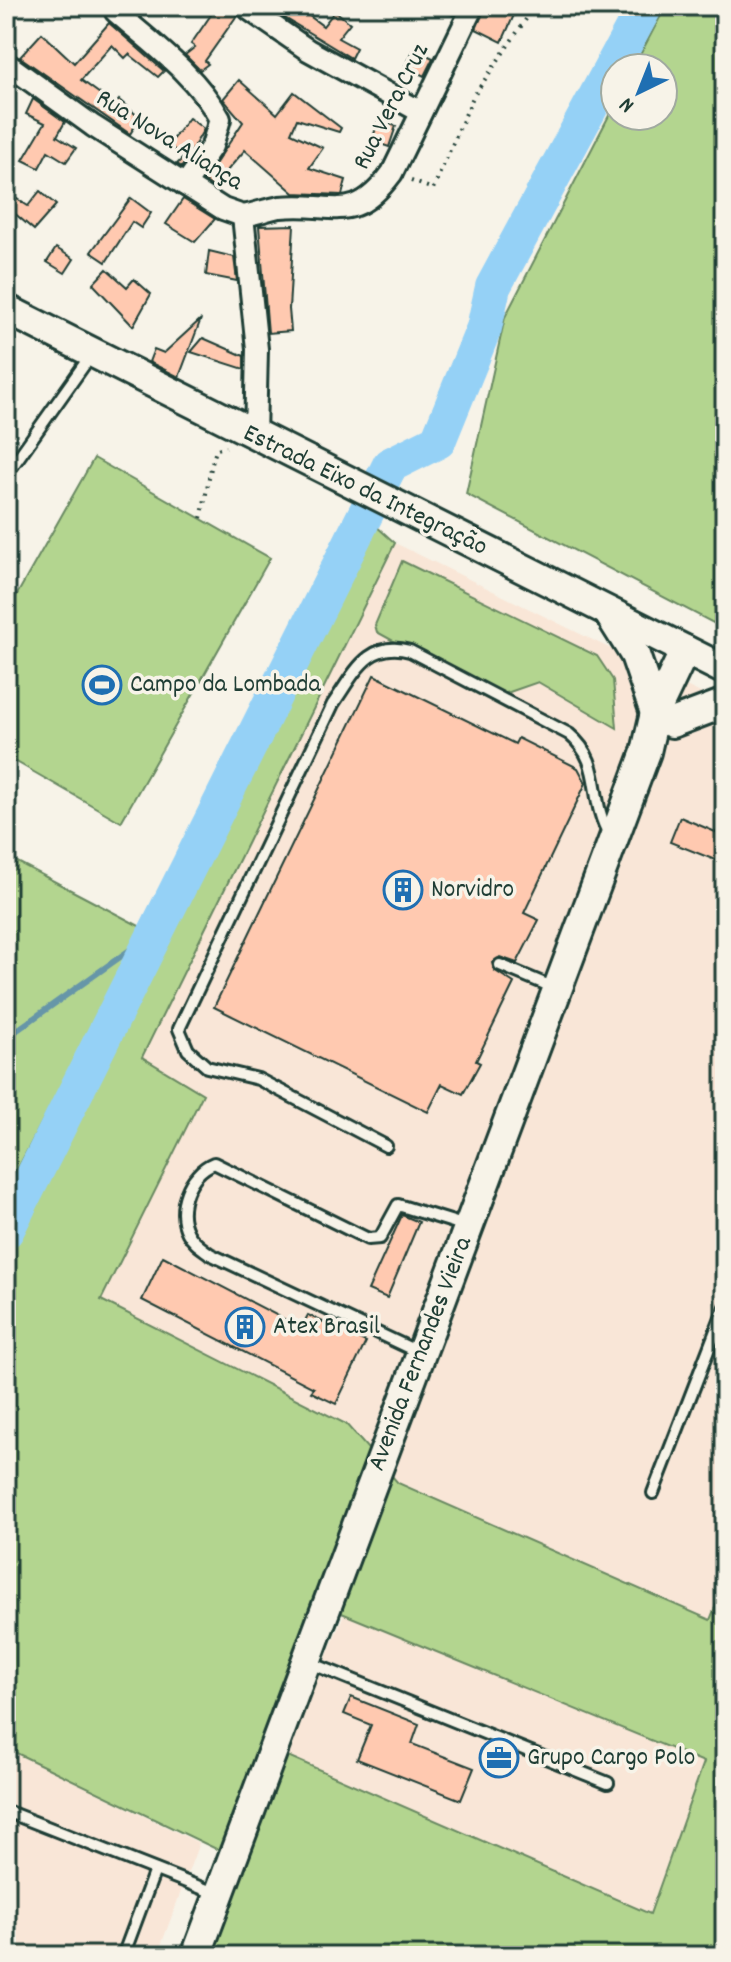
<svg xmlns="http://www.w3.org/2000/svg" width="731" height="1962" viewBox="0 0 731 1962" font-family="Dekko,sans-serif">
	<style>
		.built { fill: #f9e6d7 }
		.green { fill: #b3d58f; stroke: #698962; stroke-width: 2; fill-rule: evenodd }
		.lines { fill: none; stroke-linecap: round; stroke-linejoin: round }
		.stream { stroke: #6696a8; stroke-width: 6 }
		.river { stroke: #95d1f6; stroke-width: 36 }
		.building { fill: #ffc9b0; stroke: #1f3d34; stroke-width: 2 }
		.lane-casing { stroke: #1f3d34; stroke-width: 16 }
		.street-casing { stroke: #1f3d34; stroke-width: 26 }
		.secondary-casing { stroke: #1f3d34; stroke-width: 34 }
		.path { stroke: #1f3d34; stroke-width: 4; stroke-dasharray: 2 6; stroke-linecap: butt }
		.lane { stroke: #f7f3e8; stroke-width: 10 }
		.street { stroke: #f7f3e8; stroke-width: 20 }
		.secondary { stroke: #f7f3e8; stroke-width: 28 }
		.labels { text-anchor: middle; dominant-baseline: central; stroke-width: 7; stroke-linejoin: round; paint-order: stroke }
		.street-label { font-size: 26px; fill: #1f3d34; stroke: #f7f3e8 }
		.poi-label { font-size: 26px; fill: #1f3d34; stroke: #f7f3e8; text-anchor: start }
	</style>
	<rect width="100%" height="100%" fill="#f7f3e8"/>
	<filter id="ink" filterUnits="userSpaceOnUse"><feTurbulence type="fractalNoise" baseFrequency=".0125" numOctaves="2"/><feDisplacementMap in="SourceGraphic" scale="16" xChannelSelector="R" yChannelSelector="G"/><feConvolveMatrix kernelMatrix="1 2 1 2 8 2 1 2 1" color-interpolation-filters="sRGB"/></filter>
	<g filter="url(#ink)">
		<g class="built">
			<path d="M395 543 725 705V1582L711 1621 704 1762 649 1914 286 1755 398 1483 346 1424 101 1300 203 1095 142 1057Z"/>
			<path d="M6 1748 199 1843 157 1956H6Z"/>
		</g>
		<g class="green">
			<path d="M666 6H725V611L717 625 466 494 505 317 615 104V116H663V68H633Z"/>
			<path d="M94 458 270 558 121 822 6 756V614Z"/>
			<path d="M365 516 395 543 142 1057 203 1094 101 1300 346 1424 398 1483 710 1620 725 1582V1956H196L233 1857 6 1748V1231ZM327 1607 704 1762 650 1914 274 1750Z"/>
			<path d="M402 561 597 656 613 680 617 728 538 682 495 697 377 632 375 625Z"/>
			<path d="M6 856 143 928 6 1191Z"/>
		</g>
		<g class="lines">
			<path class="stream" d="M6 1038 158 930"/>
			<path class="river" d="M6 1231 390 465 438 441 484 328 493 287 645 6"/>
		</g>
		<g class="building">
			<path d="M217 6H238V14L205 61 208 64 200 70 185 55 195 47 191 44Z"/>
			<path d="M280 6H296L323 26 335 11 350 23 338 38 356 48 351 58 275 12Z"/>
			<path d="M435 6H459L454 16Z"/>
			<path d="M486 6H518L502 42 476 29Z"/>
			<path d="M109 23 164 71 158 77 129 54 125 58 112 45 81 80 115 105 119 100 140 118 130 134 20 57 42 33 74 63Z"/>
			<path d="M414 49 433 58 424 76 405 66Z"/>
			<path d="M239 80 277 114 294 92 341 128 339 132 297 119 291 133 323 148 309 168 346 180 342 195 294 193 245 150 213 187 204 181 243 122 223 99Z"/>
			<path d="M33 99 65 122 57 136 76 148 66 162 48 151 39 168 23 160 45 123 26 114Z"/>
			<path d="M189 118 204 129 182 167 177 164 184 157 168 145Z"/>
			<path d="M378 121 396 126 389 147 372 141Z"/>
			<path d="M40 191 56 205 34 230 6 206V192L28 206Z"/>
			<path d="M131 198 151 213 141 228 132 222 106 262 91 252Z"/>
			<path d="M183 199 215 219 195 242 166 224Z"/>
			<path d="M294 225 289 309 291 331 268 333 259 226Z"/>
			<path d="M56 248 74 259 65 273 47 262Z"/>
			<path d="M209 251 234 257 237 281 206 275Z"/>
			<path d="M107 269 127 287 134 279 151 294 133 326 93 284Z"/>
			<path d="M201 319 179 377 149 362 154 349 164 353Z"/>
			<path d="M203 338 244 356V369L191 352Z"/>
			<path d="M374 675 515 744 518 738 578 768 586 783 524 913 539 920 517 963 500 957 492 963 494 970 514 983 476 1061 480 1063 463 1094 442 1084 428 1112 214 1007Z"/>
			<path d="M680 817 725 836V864L670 842Z"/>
			<path d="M402 1215 419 1222 387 1298 368 1290Z"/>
			<path d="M163 1256 301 1328 308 1315 366 1342 336 1404 311 1392 314 1388 142 1300Z"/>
			<path d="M351 1697 419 1724 412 1744 474 1768 461 1800 357 1759 371 1725 344 1714Z"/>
		</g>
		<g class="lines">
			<defs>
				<g id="lane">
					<path d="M6 475 91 355"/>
					<path d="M500 965 557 989"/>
					<path d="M386 1146 258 1079 207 1067 188 1050 179 1029 333 704C354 674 368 639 410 651L569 734C605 764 587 797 610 836"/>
					<path d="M420 1353 210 1254C202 1248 193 1243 188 1233 175 1209 189 1173 214 1163L368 1239 380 1238 398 1205 466 1226"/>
					<path d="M653 1493 725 1307"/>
					<path d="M308 1662 608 1783"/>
					<path d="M6 1811 217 1894"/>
					<path d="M123 1956 155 1870"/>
				</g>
				<g id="street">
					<path d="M250 10 308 50 421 112"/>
					<path d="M116 12C153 44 197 76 220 119L212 146 185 185"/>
					<path d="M6 63 93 126 223 209 243 216"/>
					<path d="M243 216C255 214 268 209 280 207 334 201 352 227 392 173L473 6"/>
					<path d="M243 216 257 349 255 437"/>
				</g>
				<g id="secondary">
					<path d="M6 309 725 670"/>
					<path d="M608 612 635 655 655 713"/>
					<path d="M672 723 725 703"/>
					<path d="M196 1956 646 752 655 713 685 650"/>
				</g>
			</defs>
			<use href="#lane" class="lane-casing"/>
			<use href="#street" class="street-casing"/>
			<use href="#secondary" class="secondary-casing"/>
			<g class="path">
				<path d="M411 181 433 189 473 97 535 6"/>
				<path d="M201 518C206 499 210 463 217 449L226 447"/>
			</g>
			<use href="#lane" class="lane"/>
			<use href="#street" class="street"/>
			<use href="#secondary" class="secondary"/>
		</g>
	</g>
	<defs>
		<symbol id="stadium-ring" viewBox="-11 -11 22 22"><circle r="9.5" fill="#f7f3e8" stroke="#1f6fb2" stroke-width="1.5"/><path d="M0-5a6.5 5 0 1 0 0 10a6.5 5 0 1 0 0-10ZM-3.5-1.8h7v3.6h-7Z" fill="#1f6fb2"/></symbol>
		<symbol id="building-ring" viewBox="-11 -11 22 22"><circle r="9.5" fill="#f7f3e8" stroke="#1f6fb2" stroke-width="1.5"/><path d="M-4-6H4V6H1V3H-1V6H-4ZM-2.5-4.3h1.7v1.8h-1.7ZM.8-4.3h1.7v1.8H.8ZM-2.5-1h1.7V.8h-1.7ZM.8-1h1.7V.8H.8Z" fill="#1f6fb2"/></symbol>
		<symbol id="office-ring" viewBox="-11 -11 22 22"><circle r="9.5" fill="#f7f3e8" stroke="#1f6fb2" stroke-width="1.5"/><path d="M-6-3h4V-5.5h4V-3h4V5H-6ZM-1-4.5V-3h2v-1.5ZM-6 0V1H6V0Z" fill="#1f6fb2"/></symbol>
	</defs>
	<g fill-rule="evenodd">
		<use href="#stadium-ring" x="80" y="663" width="44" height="44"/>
		<use href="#building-ring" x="381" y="868" width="44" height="44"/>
		<use href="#building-ring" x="223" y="1305" width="44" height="44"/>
		<use href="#office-ring" x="477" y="1736" width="44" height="44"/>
	</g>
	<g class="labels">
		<g class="street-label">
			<text transform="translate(392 107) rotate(-63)">Rua Vera Cruz</text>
			<text transform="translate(169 141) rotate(32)">Rua Nova Aliança</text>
			<text transform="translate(365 491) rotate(26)">Estrada Eixo da Integração</text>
			<text transform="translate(421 1354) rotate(-69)">Avenida Fernandes Vieira</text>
		</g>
		<g class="poi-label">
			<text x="130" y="685">Campo da Lombada</text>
			<text x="431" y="890">Norvidro</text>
			<text x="273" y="1327">Atex Brasil</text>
			<text x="527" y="1758">Grupo Cargo Polo</text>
		</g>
	</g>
	<rect width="731" height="1962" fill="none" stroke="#f7f3e8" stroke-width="32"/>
	<rect x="16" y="16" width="699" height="1930" fill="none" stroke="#1f3d34" stroke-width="3" filter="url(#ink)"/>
	<g transform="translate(639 92) rotate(223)"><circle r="38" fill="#f7f3e8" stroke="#a1aaa0" stroke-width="2"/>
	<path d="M0-6L14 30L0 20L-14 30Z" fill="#1f6fb2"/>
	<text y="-12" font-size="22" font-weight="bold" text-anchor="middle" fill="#1f3d34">N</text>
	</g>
</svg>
